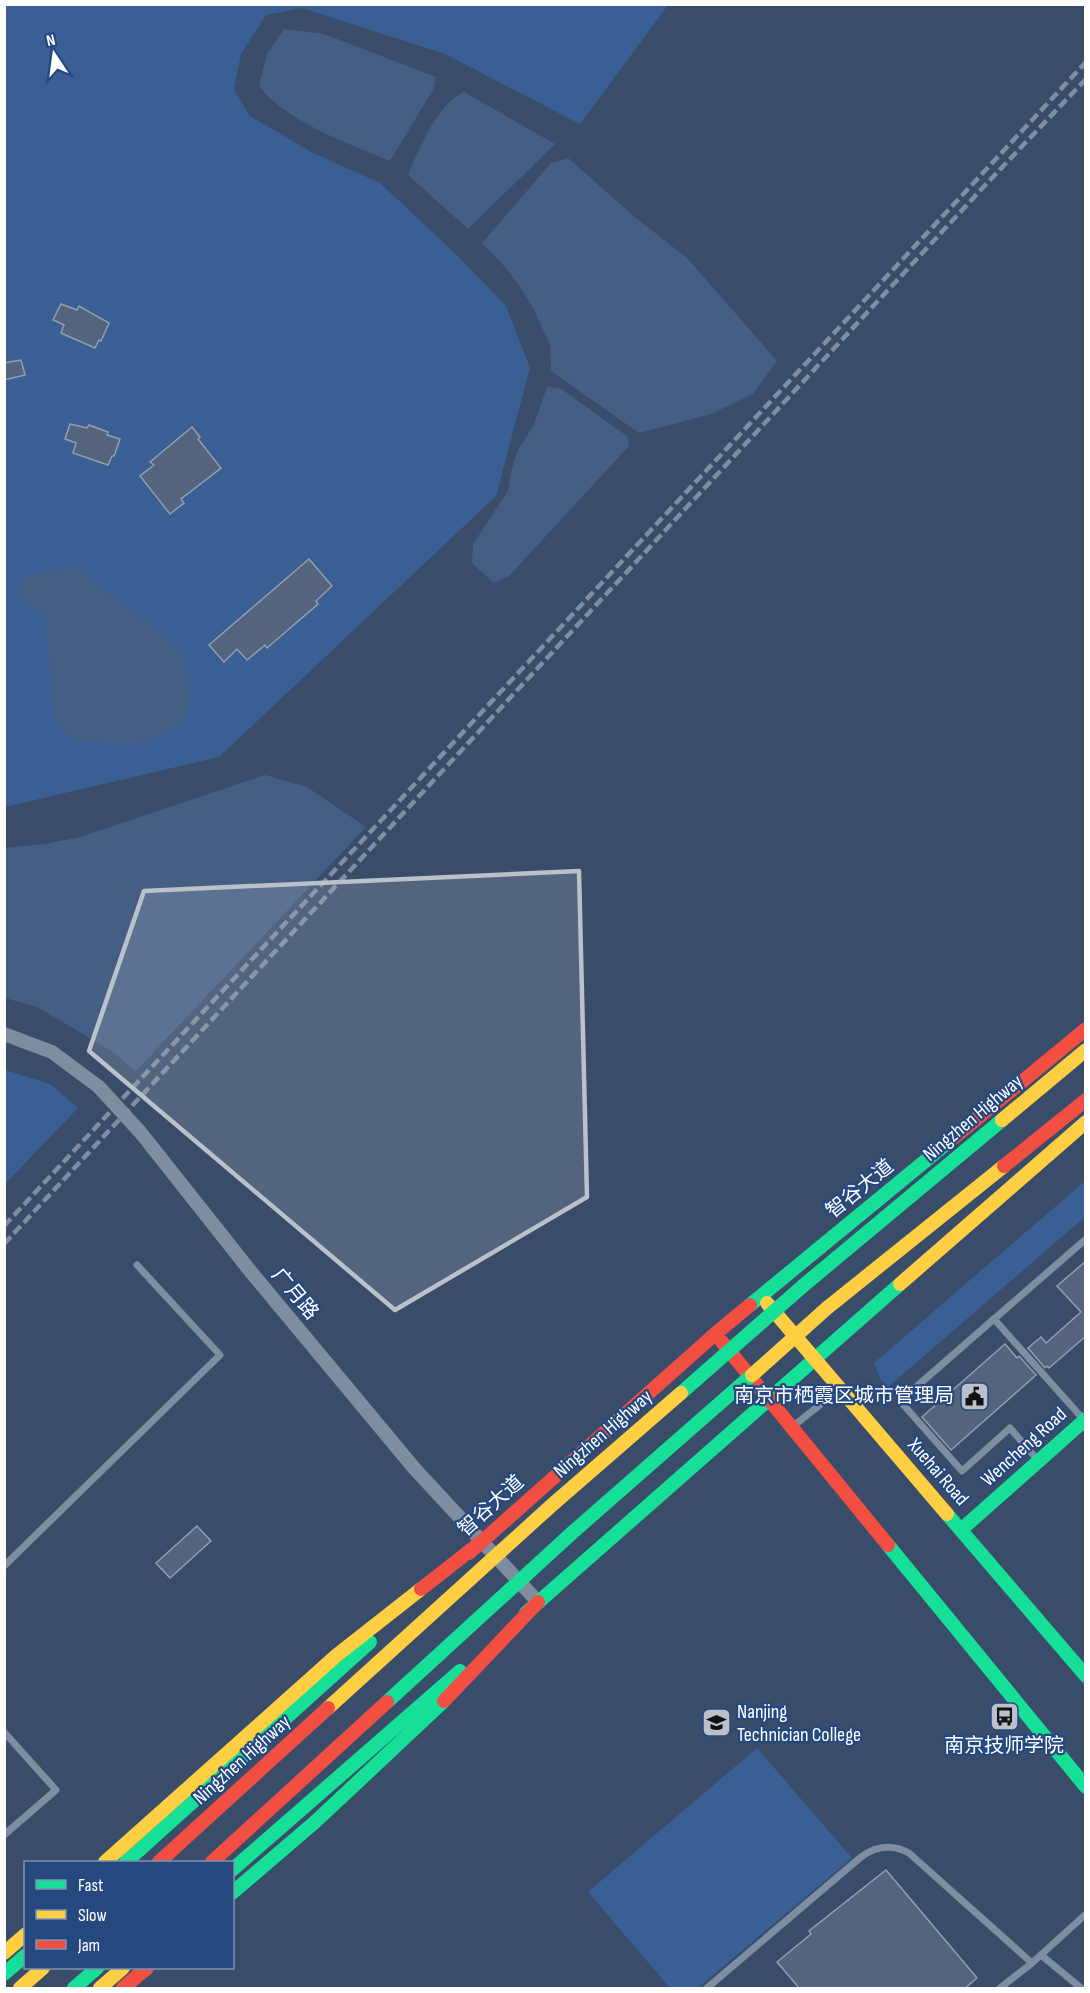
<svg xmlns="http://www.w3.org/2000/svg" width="1090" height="1993" viewBox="0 0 1090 1993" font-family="'Sofia Sans Condensed','Noto Sans SC',sans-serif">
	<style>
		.green { fill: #395f95 }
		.water { fill: #445e84 }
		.building { fill: #54647c; stroke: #929eb0; stroke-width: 1.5 }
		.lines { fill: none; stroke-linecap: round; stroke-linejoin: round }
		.lane { stroke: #7f8da1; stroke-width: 7 }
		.street { stroke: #7f8da1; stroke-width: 14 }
		.fast { stroke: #16e098; stroke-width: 14 }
		.slow { stroke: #ffcf43; stroke-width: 14 }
		.jam { stroke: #f24e42; stroke-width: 14 }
		.rail { stroke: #808da1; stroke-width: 4.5; stroke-dasharray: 10 4.5; stroke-linecap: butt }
		.fast-bridge { stroke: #16e098; stroke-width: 14 }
		.slow-bridge { stroke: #ffcf43; stroke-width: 14 }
		.jam-bridge { stroke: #f24e42; stroke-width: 14 }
		.marked { fill: #bac1cb; fill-opacity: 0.2; stroke: #bac1cb; stroke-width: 4.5; stroke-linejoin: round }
		.labels { text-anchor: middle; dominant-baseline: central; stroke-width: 4.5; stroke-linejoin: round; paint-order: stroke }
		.street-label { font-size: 20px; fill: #fff; stroke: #25497f }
		.poi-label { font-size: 20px; fill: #fff; stroke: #25497f; text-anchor: end }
	</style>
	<rect width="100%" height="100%" fill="#394d6b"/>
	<g class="green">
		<path d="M4 5H668L580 124 445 54 302 8 266 15 241 54 234 90 250 116 313 153 380 183 458 256 506 306 530 368 496 496 219 757 5 807Z"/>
		<path d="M5 1070 50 1084 78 1108 5 1184Z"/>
		<path d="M1085 1181V1217L888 1387 881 1380 874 1363Z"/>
		<path d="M757 1748 852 1858 698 1988H670L588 1892Z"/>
	</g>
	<g class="water">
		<path d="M284 29 324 34 436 77 434 88 390 161C349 144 285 121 259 86L267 54Z"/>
		<path d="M464 92 555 144 468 229 408 175C418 150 438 103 464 92Z"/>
		<path d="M568 158 636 218 687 258 777 361 753 394 711 414 639 433 551 371 550 345 533 308 521 288 505 267 482 243 551 163Z"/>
		<path d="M547 387 560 388 627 436 629 446 509 576 494 583 472 563 473 544 508 491 511 472 517 452 534 424Z"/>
		<path d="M74 567 82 569 108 593 165 635 183 654 191 679 190 702 182 722 159 737 142 743 110 745 69 737 54 719 45 615 30 607 19 594 21 579 40 572Z"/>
		<path d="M265 775 307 787 366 827 136 1071 110 1050 37 1007 5 998V848L45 844 80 837Z"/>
	</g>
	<g class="building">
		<path d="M61 304 77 310 79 306 109 323 101 341 99 340 95 348 61 333 64 325 53 320Z"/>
		<path d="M21 360 25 375 4 380V363Z"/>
		<path d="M70 424 87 428 89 425 108 432 107 435 120 439 114 456H112L108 465 73 453 76 443 65 439Z"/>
		<path d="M192 427 200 437 198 439 221 468 181 499 184 503 170 514 140 476 154 465 150 462Z"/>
		<path d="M309 559 332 586 316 601 318 604 267 648 265 645 247 660 237 649 224 662 209 645Z"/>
		<path d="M1086 1261V1336L1049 1368 1047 1366 1045 1368 1028 1348 1041 1337 1046 1343 1081 1312 1057 1286Z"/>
		<path d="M1005 1344 1017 1358 1019 1356 1036 1375 951 1450 922 1417Z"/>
		<path d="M197 1526 211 1541 170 1578 156 1563Z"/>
		<path d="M886 1870 977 1978 964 1989H800L777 1962 811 1934 809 1931Z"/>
	</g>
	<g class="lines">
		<g class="lane">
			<path d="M994 1319 1086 1239"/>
			<path d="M792 1427 840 1389"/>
			<path d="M1037 1459 1010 1428 962 1471 900 1401 994 1319 1084 1420"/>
			<path d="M4 1566 220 1355 137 1265"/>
			<path d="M4 1732 56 1790 4 1835"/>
			<path d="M1041 1955 1081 1988"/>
			<path d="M707 1988 861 1857C876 1846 892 1844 909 1853L1032 1963"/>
			<path d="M1000 1988 1032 1963 1086 1914"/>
		</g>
		<path class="street" d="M4 1034 52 1052 99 1087 141 1133 251 1272 414 1468 538 1602"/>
		<g class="fast">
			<path d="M750 1305 952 1139"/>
			<path d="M947 1514 1086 1676"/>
			<path d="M962 1529 1086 1419"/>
			<path d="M888 1545 1086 1787"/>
			<path d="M526 1613 900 1284"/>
			<path d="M126 1862 370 1642"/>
			<path d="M232 1870 460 1671"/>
			<path d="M232 1893 315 1822 444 1701"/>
			<path d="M4 1974 26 1955"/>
			<path d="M74 1988 97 1968"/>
		</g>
		<g class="slow">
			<path d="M900 1284 1086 1122"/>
			<path d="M767 1303 947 1514"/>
			<path d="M105 1862 337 1655 421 1589"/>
			<path d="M4 1953 26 1934"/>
			<path d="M20 1988 43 1968"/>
			<path d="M100 1988 123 1968"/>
		</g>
		<g class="jam">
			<path d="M952 1139 1086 1029"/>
			<path d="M722 1342 888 1545"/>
			<path d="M469 1553 715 1334 750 1305"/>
			<path d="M421 1589 481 1542"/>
			<path d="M444 1701 538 1602"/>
			<path d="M123 1988 147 1968"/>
		</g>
		<g class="rail">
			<path d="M4 1226 1086 62"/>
			<path d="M4 1244 990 180 1086 79"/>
		</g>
		<g class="fast-bridge">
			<path d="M681 1393 804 1285 1002 1120"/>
			<path d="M387 1702 573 1532 752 1375"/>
		</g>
		<g class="slow-bridge">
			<path d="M1002 1120 1086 1050"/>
			<path d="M752 1375 827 1308 1004 1166"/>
			<path d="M328 1708 552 1505 681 1393"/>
		</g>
		<g class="jam-bridge">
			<path d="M1004 1166 1086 1100"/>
			<path d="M159 1862 328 1708"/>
			<path d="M212 1862 387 1702"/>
		</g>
	</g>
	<path class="marked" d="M579 871 587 1197 395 1310 89 1051 144 891Z"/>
	<defs>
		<symbol id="civic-square" viewBox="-11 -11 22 22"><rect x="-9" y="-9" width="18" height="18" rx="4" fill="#bac1cb" stroke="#25497f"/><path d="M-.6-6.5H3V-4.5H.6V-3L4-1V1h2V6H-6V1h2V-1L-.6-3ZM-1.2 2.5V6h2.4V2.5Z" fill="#111"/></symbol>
		<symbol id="bus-square" viewBox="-11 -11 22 22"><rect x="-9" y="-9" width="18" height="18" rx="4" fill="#bac1cb" stroke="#25497f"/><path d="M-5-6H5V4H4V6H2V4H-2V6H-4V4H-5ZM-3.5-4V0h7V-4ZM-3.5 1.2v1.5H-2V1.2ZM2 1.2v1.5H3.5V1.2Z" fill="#111"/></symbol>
		<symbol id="university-square" viewBox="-11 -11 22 22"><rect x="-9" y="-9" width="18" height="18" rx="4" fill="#bac1cb" stroke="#25497f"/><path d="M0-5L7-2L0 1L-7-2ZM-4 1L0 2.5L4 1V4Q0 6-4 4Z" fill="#111"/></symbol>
	</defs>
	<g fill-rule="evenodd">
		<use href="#civic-square" x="958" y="1380" width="33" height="33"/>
		<use href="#bus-square" x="988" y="1700" width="33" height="33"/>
		<use href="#university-square" x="700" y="1706" width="33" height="33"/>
	</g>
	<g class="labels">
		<g class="street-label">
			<text transform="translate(973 1118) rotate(-40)">Ningzhen Highway</text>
			<text transform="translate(860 1189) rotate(-39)">智谷大道</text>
			<text transform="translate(295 1294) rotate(50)">广月路</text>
			<text transform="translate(603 1434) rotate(-41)">Ningzhen Highway</text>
			<text transform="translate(1024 1447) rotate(-42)">Wencheng Road</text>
			<text transform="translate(938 1472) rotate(49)">Xuehai Road</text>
			<text transform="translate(491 1506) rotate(-42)">智谷大道</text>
			<text transform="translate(242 1760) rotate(-42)">Ningzhen Highway</text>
		</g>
		<g class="poi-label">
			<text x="954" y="1396">南京市栖霞区城市管理局</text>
			<text x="737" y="1712" text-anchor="start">Nanjing<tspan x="737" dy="23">Technician College</tspan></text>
			<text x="1004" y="1746" text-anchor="middle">南京技师学院</text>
		</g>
	</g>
	<rect width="1090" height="1993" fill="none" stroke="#ffffff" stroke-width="12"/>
	<rect x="24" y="1861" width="210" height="108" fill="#25497f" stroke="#7c92b2" stroke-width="1.5"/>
	<rect x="36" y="1880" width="30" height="9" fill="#16e098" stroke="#7c92b2" stroke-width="1.5"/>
	<text x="78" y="1891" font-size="18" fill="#ffffff">Fast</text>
	<rect x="36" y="1910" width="30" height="9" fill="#ffcf43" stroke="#7c92b2" stroke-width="1.5"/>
	<text x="78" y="1921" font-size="18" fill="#ffffff">Slow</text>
	<rect x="36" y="1940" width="30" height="9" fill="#f24e42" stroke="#7c92b2" stroke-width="1.5"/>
	<text x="78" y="1951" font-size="18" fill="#ffffff">Jam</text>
	<g transform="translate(54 54) rotate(347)" stroke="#25497f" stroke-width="4.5" paint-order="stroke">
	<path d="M0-4.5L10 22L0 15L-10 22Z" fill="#ffffff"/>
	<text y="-9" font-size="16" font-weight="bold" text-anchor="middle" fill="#ffffff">N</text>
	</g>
</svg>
